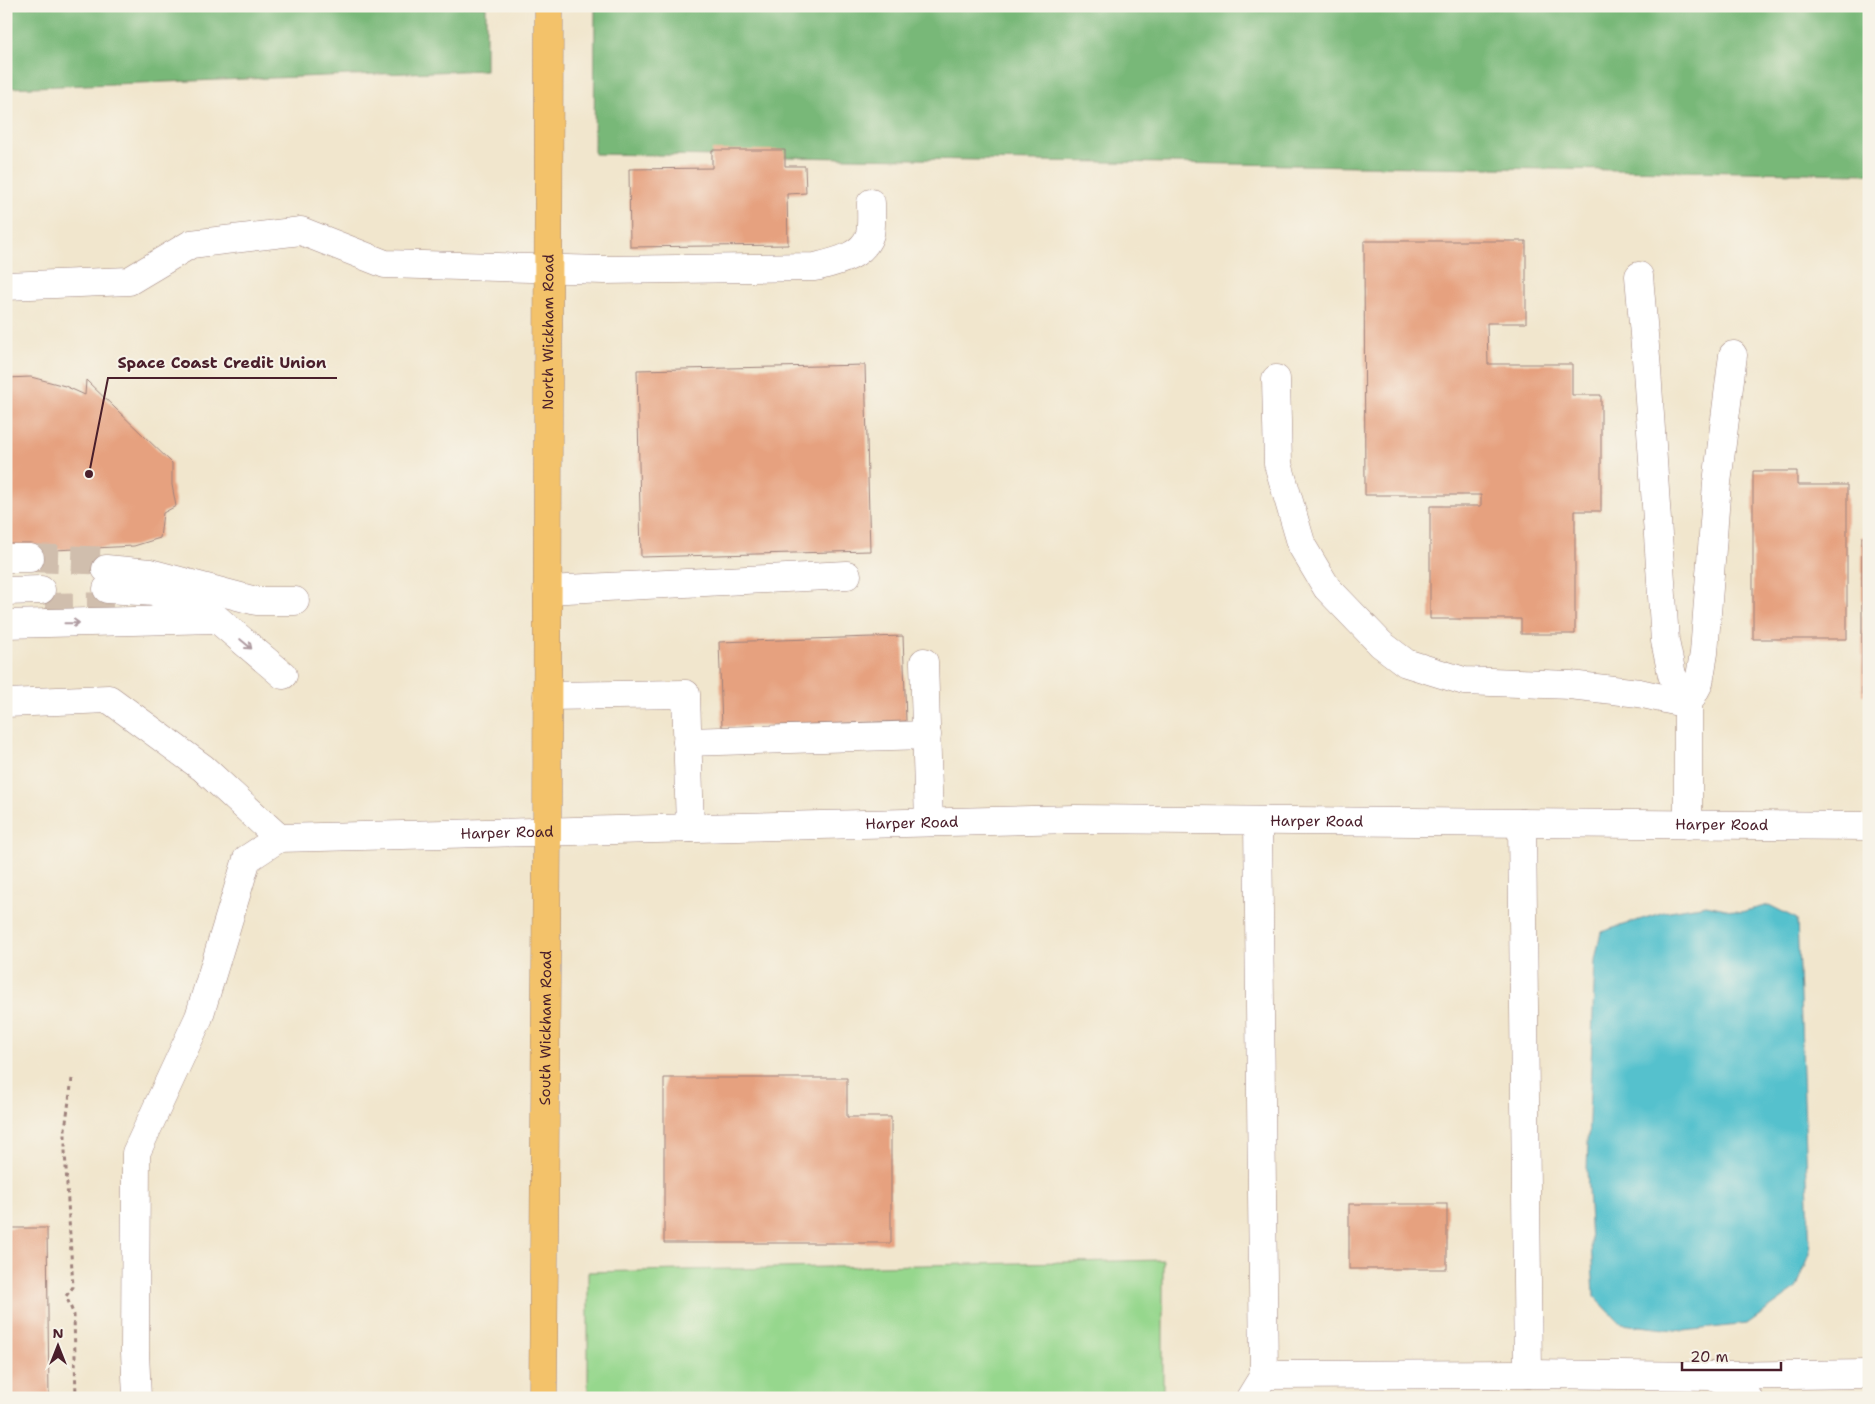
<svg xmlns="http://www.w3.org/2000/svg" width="1875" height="1404" viewBox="0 0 1875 1404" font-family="'Shantell Sans',sans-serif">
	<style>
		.green { fill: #96d78d; stroke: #707b5c }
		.forest { fill: #78b878; stroke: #616c52 }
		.water { fill: #55c1cd; stroke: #50707c }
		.building { fill: #e6a17f }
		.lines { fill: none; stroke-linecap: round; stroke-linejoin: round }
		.minor-tunnel { stroke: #d0bead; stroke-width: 28; stroke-dasharray: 28 14; stroke-linecap: butt }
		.minor-casing { stroke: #9e827c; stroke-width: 29 }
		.major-casing { stroke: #9e827c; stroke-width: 29 }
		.path { stroke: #9e827c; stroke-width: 3; stroke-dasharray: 4 4; stroke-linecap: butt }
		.minor { stroke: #fff; stroke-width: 28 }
		.major { stroke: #f3c26a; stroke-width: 28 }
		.oneway { stroke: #ae9aa0 }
		.labels { text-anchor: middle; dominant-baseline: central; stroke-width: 4; stroke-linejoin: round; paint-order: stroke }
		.street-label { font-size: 15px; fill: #4a1f2b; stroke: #f7f3e8 }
		.leader { fill: none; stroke: #4a1f2b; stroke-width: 2 }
		.callout-dot { fill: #4a1f2b; stroke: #f7f3e8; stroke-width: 2 }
		.callout-label { font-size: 16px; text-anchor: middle; font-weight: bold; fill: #4a1f2b; stroke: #f7f3e8; stroke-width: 4; stroke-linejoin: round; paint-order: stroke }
	</style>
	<rect width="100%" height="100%" fill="#f7f3e8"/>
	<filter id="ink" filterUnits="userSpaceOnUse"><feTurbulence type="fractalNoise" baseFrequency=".02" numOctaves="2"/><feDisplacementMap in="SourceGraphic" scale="10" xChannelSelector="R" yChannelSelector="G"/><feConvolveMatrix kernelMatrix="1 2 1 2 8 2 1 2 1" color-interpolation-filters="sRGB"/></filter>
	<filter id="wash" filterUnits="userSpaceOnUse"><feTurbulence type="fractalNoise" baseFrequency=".0096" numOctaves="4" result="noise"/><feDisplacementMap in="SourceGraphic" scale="20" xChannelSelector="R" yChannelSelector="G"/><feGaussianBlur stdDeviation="1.12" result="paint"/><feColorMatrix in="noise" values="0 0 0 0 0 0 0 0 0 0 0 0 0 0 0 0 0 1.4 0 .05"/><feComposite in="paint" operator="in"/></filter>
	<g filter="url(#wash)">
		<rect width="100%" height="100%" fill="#f1e6cd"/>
		<path class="green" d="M1163 1260V1398H588V1272Z"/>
		<g class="forest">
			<path d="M6 6H486V70L6 88Z"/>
			<path d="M595 6H1869V174L594 154Z"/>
		</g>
		<path class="water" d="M1706 905 1741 912 1769 905 1797 919 1810 1254 1796 1289 1747 1324 1684 1331 1621 1324 1594 1296 1587 1170 1595 960 1601 932 1664 912Z"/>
		<g id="blocks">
			<g class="building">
				<path d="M712 150H785V166H805L806 193 787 194 788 245 630 247 629 169 712 168Z"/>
				<path d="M1364 241H1526V323H1487L1488 364H1572V395H1601V511H1575V634H1521V619H1430V506H1481V495H1365Z"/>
				<path d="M865 365 870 551 641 557 637 370Z"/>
				<path d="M31 377 65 386 85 395 86 380 172 463V485L176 506 163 513 160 538 134 546 35 551 9 545 6 511V378Z"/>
				<path d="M1753 471H1797V485H1847V639H1753Z"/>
				<rect x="1862" y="537" width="7" height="158"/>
				<path d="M903 636 906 721 722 727 719 642Z"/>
				<path d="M664 1078H847V1117H891V1243H664Z"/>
				<rect x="1349" y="1204" width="98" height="65"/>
				<path d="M6 1228H47L49 1398H6Z"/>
			</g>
		</g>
	</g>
	<g filter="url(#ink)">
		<use href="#blocks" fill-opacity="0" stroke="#9e827c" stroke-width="1"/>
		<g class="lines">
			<g class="minor-tunnel">
				<path d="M30 558 112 561"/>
				<path d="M45 607 113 606"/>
			</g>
			<defs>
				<g id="minor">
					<path d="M1639 276 1647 370 1665 641 1672 675 1688 704"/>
					<path d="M6 286 129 281 191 244 301 231 385 264 604 270 815 267C835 262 863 257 870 234 872 225 871 212 871 203"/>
					<path d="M1276 379 1278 464 1302 546 1327 588 1381 644 1406 663 1464 681 1570 685 1639 693 1688 704"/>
					<path d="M6 558H30"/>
					<path d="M106 569 150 573 256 601H295"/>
					<path d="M107 589 154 592 179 606 217 619 283 675"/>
					<path d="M547 590 847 575"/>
					<path d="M6 591 41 590"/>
					<path d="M6 624 217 619"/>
					<path d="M924 662 929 822"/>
					<path d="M547 696 686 694 690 828"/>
					<path id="s1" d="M6 703 109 699 203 768 279 838 1075 819 1869 826"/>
					<path d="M687 742 927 735"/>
					<path d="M1522 823 1528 1374"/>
					<path d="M1688 825V704L1699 683 1704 653 1717 483 1733 355"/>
					<path d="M1264 1375 1528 1374 1712 1376 1733 1386 1748 1398"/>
					<path d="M1713 1376 1869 1374"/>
					<path d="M137 1398 135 1352 136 1153 199 1017 247 859 279 838"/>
					<path d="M1250 1398 1264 1375 1258 821"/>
				</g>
				<g id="major">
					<path id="s2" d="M543 1398 547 832 549 6"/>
				</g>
			</defs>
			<use href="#minor" class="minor-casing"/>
			<use href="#major" class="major-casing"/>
			<path class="path" d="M72 1079 65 1129V1151L73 1287 66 1296 74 1315 76 1398"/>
			<use href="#minor" class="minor"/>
			<use href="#major" class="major"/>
		</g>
		<defs><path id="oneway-shaft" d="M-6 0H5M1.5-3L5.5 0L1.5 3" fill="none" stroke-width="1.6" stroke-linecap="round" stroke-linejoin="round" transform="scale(1.25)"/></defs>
		<g class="oneway">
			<use href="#oneway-shaft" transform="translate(72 623) rotate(-1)"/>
			<use href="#oneway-shaft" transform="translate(246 644) rotate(40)"/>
		</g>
	</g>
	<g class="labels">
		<g class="street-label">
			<text stroke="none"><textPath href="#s2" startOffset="1066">North Wickham Road</textPath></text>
			<text stroke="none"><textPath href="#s1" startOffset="1361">Harper Road</textPath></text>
			<text stroke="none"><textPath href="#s1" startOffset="956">Harper Road</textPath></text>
			<text stroke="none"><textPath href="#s1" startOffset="1766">Harper Road</textPath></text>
			<text stroke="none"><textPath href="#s1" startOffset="551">Harper Road</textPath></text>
			<text stroke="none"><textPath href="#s2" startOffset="370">South Wickham Road</textPath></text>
		</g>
	</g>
	<path class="leader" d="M89 474L108 378H337"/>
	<circle class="callout-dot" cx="89" cy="474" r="5"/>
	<g class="callout-label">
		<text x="222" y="368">Space Coast Credit Union</text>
	</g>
	<rect width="1875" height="1404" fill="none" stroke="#f7f3e8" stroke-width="25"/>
	<g transform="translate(58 1346)" stroke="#f7f3e8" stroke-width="4" paint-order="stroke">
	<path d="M0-4L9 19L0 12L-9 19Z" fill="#4a1f2b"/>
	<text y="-8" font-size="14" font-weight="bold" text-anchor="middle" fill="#4a1f2b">N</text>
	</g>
	<path d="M1682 1362v8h99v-8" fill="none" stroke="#4a1f2b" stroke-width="2.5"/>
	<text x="1690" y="1362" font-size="15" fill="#4a1f2b" stroke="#f7f3e8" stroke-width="4" paint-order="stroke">20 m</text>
</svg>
